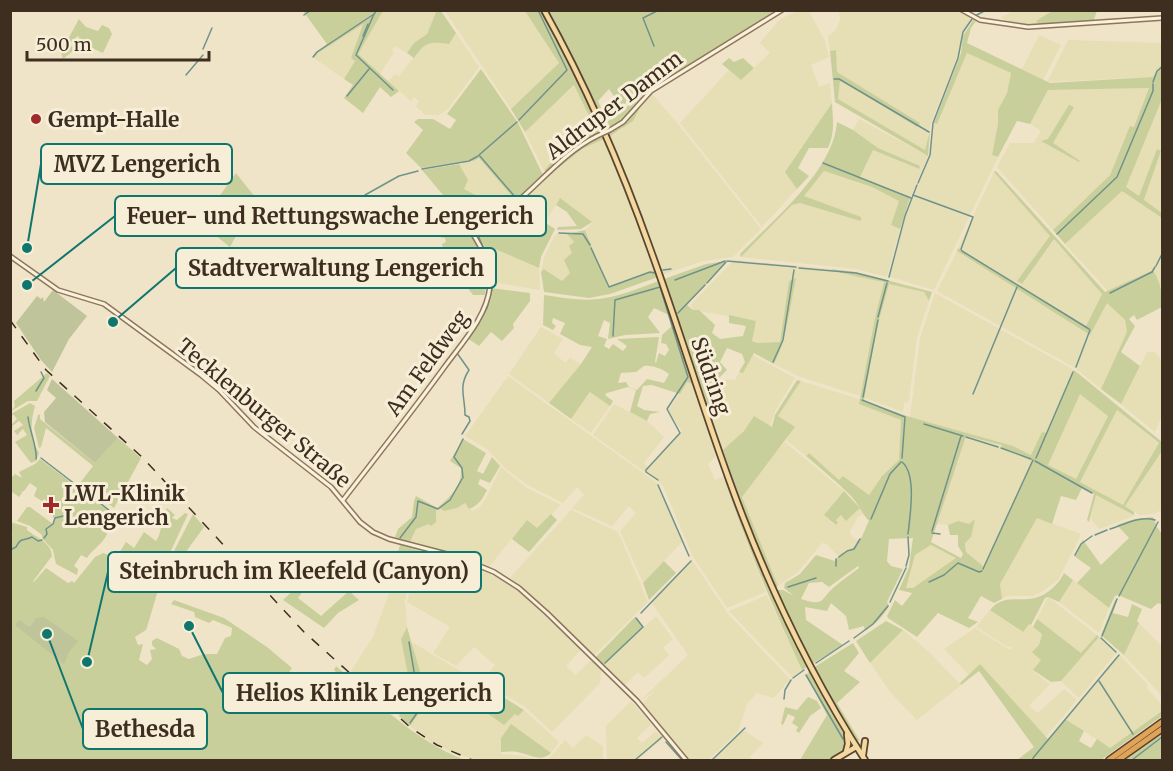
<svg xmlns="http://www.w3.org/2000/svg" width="1173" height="771" viewBox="0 0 1173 771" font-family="Merriweather,serif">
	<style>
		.farmland { fill: #e6deb5 }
		.green { fill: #c9cf9b; fill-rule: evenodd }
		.cemetery { fill: #bfc49a }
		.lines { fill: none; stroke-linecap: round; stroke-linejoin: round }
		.stream { stroke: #6f938a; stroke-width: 1.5 }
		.minor-casing { stroke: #8d765c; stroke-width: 6 }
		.major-casing { stroke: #5b4430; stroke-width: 8 }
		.highway-casing { stroke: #5b4430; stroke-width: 8 }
		.minor { stroke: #faf1dc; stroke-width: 3 }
		.major { stroke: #f3d9a0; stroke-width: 4.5 }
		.highway { stroke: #e0a458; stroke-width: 5 }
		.rail { stroke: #3d2e20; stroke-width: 1.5; stroke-dasharray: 10 10; stroke-linecap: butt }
		.minor-bridge-casing { stroke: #8d765c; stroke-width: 6; stroke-linecap: butt }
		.minor-bridge { stroke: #faf1dc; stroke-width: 3 }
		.poi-dot { fill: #9e2a2b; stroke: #f7eed8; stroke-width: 2 }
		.labels { text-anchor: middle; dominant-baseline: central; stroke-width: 6; stroke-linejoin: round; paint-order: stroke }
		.street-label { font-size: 21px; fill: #3d2e20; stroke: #f7eed8 }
		.poi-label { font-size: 21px; font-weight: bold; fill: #3d2e20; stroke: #f7eed8; text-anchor: start }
		.leader { fill: none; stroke: #0f766e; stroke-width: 2 }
		.callout-dot { fill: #0f766e; stroke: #f7eed8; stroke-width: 2 }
		.callout { fill: #f7eed8; stroke: #0f766e; stroke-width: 2 }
		.callout-label { font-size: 22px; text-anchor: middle; font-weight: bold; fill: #3d2e20 }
	</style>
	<rect width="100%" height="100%" fill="#f0e4c8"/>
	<g class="farmland">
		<path d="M383 11H437L427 34 414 43 407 53 395 46 392 50 394 52 380 74 358 54Z"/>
		<path d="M445 11H525L559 63 511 109Z"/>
		<path d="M798 11H809L825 41 829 57 811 65 819 87 830 83 832 103 785 172 797 189 762 227 680 123 729 70 741 80 770 53 760 43 780 19Z"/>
		<path d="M839 11H959L971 19 962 32 958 55 931 123 926 151 838 99 839 80 917 127 919 123 837 72 836 50 830 51 828 37 836 30 840 20Z"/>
		<path d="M1013 11H1052L1036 21 1039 25 1024 26 1000 18Z"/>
		<path d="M363 23 351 58 355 61 344 79 314 58 318 53Z"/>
		<path d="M456 33 479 67 448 109 439 115H426L416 107 419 101 414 97 411 101 388 81 395 74 399 76 423 45 437 42 449 44Z"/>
		<path d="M1039 35 1061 45 1043 80 1022 69Z"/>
		<path d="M1068 40 1162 43V63L1153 77 1047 82Z"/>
		<path d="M967 53 1011 73 1007 93 998 110V124L992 155 998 157 934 290 890 277 906 216 931 153 934 123H937Z"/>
		<path d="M575 85 595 128 562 149 544 171 525 132Z"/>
		<path d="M1149 88 1134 128 1130 127 1110 175 1053 230 997 167 1010 143H1034L1041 131 1030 124 1048 90Z"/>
		<path d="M651 93 678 124 761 229 733 257 703 261 662 275 627 181 609 137 622 130 642 101Z"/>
		<path d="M1162 99V213L1144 201 1161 151 1157 149 1139 196 1126 187Z"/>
		<path d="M859 119 928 156 910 198 859 177 873 150 918 169 920 166 878 148 853 130Z"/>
		<path d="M604 139 624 186 655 270 608 287 585 230 593 223 560 199 546 220 521 203 553 170H556L582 149Z"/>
		<path d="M479 158 516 201 494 219 478 227 481 208 464 189 468 180 459 164Z"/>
		<path d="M824 171 872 187 899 201 891 225 900 229 887 277 856 269 741 257 792 205 800 203 861 220 860 217 803 196Z"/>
		<path d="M994 172 1051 236 1017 281 1022 284 1054 238 1102 294 1086 326 958 248Z"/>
		<path d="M1122 191 1162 218V293L1152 270 1108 291 1065 244Z"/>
		<path d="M556 234H567L574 242 570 273 562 281 545 269 541 272 544 258 551 242Z"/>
		<path d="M493 248 539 268 540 289 539 290 493 282 491 259Z"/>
		<path d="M957 251 1090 335 1107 302 1125 320 1127 332 1101 389 1075 368 937 291Z"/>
		<path d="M734 260 831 269 835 272 855 275 885 282 860 396 798 376 774 364 781 346 795 278 789 281 780 342 757 343 752 341 755 321 693 310 691 305 693 302Z"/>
		<path d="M889 283 924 292 929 301 917 337 909 401 904 403 903 412 865 398 876 331Z"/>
		<path d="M935 293 1074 370 1046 434 1042 432 1032 455 1013 446 910 417 920 338Z"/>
		<path d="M541 327 563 339 554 353 565 363 570 358 581 364 549 403 509 374Z"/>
		<path d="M1147 352H1155L1162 361V416L1155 432 1121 404Z"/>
		<path d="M753 355 795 378 776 409 770 427 754 416 744 431 721 452 711 421 721 405 708 389 718 379 735 380 739 372 743 373Z"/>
		<path d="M508 376 657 483 683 541 643 583 620 531 636 513 629 506 612 526 572 508 584 495 577 487 563 503 529 486 507 470 487 449 465 436Z"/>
		<path d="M801 381 859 399 860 404 901 420 899 460 882 476 869 495 843 476 839 481 809 453 806 456 786 440 794 427 778 416Z"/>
		<path d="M687 382 693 384 718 454 708 464 715 480 726 475 728 479 725 481 746 542 766 592 727 608 693 557 663 486 659 482 593 435 614 404 647 421 664 437 644 463 649 468 682 431 668 411Z"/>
		<path d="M591 392 610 406 591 433 571 419Z"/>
		<path d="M1080 393 1108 415 1076 480 1048 465Z"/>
		<path d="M1117 410 1159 444 1123 505 1080 482Z"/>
		<path d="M966 436 1003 445 1032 461 984 568 966 552 965 543 971 537 974 520 969 524 958 521 948 525 937 524Z"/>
		<path d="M785 442 844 491 824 515 833 524 836 525 838 523 836 520 841 515 847 520 860 508 863 514 858 517 850 531 852 537 859 541 855 546 838 556 827 544 822 543 798 572 778 586 742 497 772 455Z"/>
		<path d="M1162 451V510L1153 514 1140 515 1125 506Z"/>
		<path d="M501 467 527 488 561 505 537 529 527 520 488 568 442 550 410 542 416 529 430 523 431 526 433 524 436 510 440 507 457 508 465 503 472 511 479 508 485 500Z"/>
		<path d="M1095 494 1134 515V516L1099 529 1091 519Z"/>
		<path d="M571 510 618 532 648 602 594 655 531 595 510 578Z"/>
		<path d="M1037 518 1081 534 1078 541 1058 580 1043 591 1033 596H1007L1002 599 1000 584Z"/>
		<path d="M931 545 957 558 913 588H905L915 555Z"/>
		<path d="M427 553 481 570 505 582 519 592 581 650 566 666 576 675 591 660 601 670 600 683 552 732 525 707 482 682 495 665 474 647 456 666 433 653 450 627 407 602 413 579Z"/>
		<path d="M692 560 728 614 790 679 774 698 757 693 747 704 738 732 708 760H688L641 704 657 689 639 702 688 655 651 602Z"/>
		<path d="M402 574 410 578 405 601 407 627 401 639 408 675V701L399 716 351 671 373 637 394 580Z"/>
		<path d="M1073 580 1109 608 1099 633 1059 602Z"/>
		<path d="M767 595 802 670 792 677 729 611Z"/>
		<path d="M1048 597 1097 635 1081 653 1037 619Z"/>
		<path d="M990 610 1022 632 1029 624 1042 633 1039 645 1042 659 1033 671 1050 684 1029 706 1038 713 1064 689 1077 700 1046 737 980 665 969 675 944 649 975 628 1010 650 1012 646 1008 647 976 627Z"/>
		<path d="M656 616 673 639 663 648 669 655 644 678 638 672 624 686 604 665Z"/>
		<path d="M1139 623 1162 647V696L1124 655Z"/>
		<path d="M903 630 929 652 961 685 917 720 891 693 870 663Z"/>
		<path d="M1099 637 1117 652 1079 698 1061 681Z"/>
		<path d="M412 642 495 692 480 711 448 684 435 683 420 675Z"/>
		<path d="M1119 654 1148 685 1147 688 1162 705V711L1110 748 1065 719Z"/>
		<path d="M418 679 437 687H447L480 715 484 711 515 714 518 716 524 710 558 741V744L551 753 511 725 501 738V754L518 755 539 760H474L450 751 431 742 410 726 419 712 414 692Z"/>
		<path d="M631 701 651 724 637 738 642 743 656 731 661 736V740L637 760H607L606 726Z"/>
		<path d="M743 730 763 743 750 757 753 760H712Z"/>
		<path d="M586 735 603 746V760H548L565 740 573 748Z"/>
	</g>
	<g class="green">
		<path d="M437 10 441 11 456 33 449 44C429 41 425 42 414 58L407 53 414 43 427 34Z"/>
		<path d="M303 11H376L363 21V22L378 11H383L358 54 399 91 391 97 380 87 363 113 344 98 353 85 344 79 355 61 351 58 363 24 318 53 314 58 313 57 316 52 327 44Z"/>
		<path d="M525 11H542L566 57 604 139 582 149 556 170 544 171 562 149 595 128 574 85 525 132 511 109 559 63Z"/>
		<path d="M547 11H779L759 24 760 26 668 82 667 79 643 95 635 92C628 97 628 103 621 107L609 89 598 101 607 121 613 119 614 115 629 105 636 95 641 97 637 103 641 106 633 121 609 137 587 89Z"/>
		<path d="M1052 11H1097L1093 22 1039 25 1036 21Z"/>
		<path d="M79 19 86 27 98 31 102 25 109 28 112 34 103 53 83 44 78 36 69 43 74 50 63 59 61 52Z"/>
		<path d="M973 20 976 21 971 28 967 43 1050 83 1153 77 1162 63V99L1126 187 1139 196 1157 149 1161 151 1144 200 1162 213V218L1122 191 1065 244 1053 230 1110 175 1130 126 1134 127 1149 88 1048 90 1030 124 1017 121 998 157 992 155 998 124V110L1007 93 1011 73 967 53 937 124 934 123 961 53 963 36Z"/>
		<path d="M836 50 837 72 920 123 917 127 840 80 838 99 925 150 930 131 928 156 835 102 830 51Z"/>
		<path d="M729 58 734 62 743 58 754 68 741 80 722 64Z"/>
		<path d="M481 69 518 123 543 175 516 201 479 158 473 161 470 160 421 168 406 153 423 130 414 122 418 119H433L450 129 456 120 447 114Z"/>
		<path d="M832 103C833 120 835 133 828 148H809L798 168 809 176 797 189 785 172Z"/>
		<path d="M1069 105 1074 107 1053 143 1080 161 1079 162 1041 141 1048 139Z"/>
		<path d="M837 122 853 130 878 148 920 166 919 169 873 150 860 177 910 198 900 229 891 225 899 201 872 187 824 171 804 196 861 217V221L800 203 792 205 741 257 740 254C772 221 834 170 837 122Z"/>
		<path d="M459 164 468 180 464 189 483 199 479 206 481 208 478 227H470L422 170Z"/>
		<path d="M996 171 1105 292 1153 270C1160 282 1163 293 1162 307L1137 320 1134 315 1129 319 1135 326 1121 352 1140 366 1121 404 1101 389 1127 332 1125 320 1107 303 1090 335 957 251 958 248 1086 326 1102 294 1054 239 1022 284 1017 281 1050 236 994 172Z"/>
		<path d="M236 173 270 216 267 220 254 210 243 223 230 247 200 223Z"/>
		<path d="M560 198 592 222 581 229 557 230 558 227 577 226 567 212 556 205Z"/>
		<path d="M515 206 524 209 555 229 541 257 539 268 493 248 491 259 476 230 491 224Z"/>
		<path d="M585 230 608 287 655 270 658 277 610 294 589 298 544 292 541 272 544 269 562 281 570 273 564 260 572 253 569 246 574 242 567 234Z"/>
		<path d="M439 233 471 235 480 249 474 255 469 250 460 249 451 258 445 255 442 244 446 242 445 238 440 237Z"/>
		<path d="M482 253 487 275 485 295H473L467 287 464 288 455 276 442 286 441 284 453 274 458 275Z"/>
		<path d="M727 261 687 305 693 310H699L715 325 712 333 720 339 743 336 746 326 729 323V315L756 321 752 341 757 343 780 342 789 281 796 278C790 305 787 339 774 364L754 353 743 373 739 372 745 362 742 354 727 348 720 362 727 370 709 388 717 394 721 405 712 420 664 279 706 264Z"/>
		<path d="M831 269 856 272 932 292 929 301 924 292 889 284 876 331 864 401 910 417 1013 446 1031 455 1042 432 1047 433 1074 370 1162 442V451L1125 506 1134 512V515L1096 495 1089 522 1087 520 1094 494 1082 488 1076 500 1061 496 1052 524 1037 518 1000 584 1002 599 994 603 981 596 968 618 978 622 969 628 938 613 917 637 888 618 887 616 895 600 902 606 912 593 899 590 909 567 913 538 889 539 887 561 891 566 903 569 887 602 889 606C883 616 876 624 865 631L864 626 849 630 846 616 831 603 827 611 805 607 806 620 843 645 812 664 797 638 776 590H783L794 596 784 588 785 583 800 574 816 555 835 561C842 550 847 553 854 547 863 539 864 530 869 521 862 514 859 504 850 495 836 481 821 469 806 456L809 453 839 480 843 476 869 495 882 476 899 460 901 420 859 404 875 318 884 282C875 280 836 273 831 269ZM1080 394 1108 416 1076 479 1048 465ZM1117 410 1159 443 1123 505 1080 482ZM966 436 1002 445V448L1032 461 984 567 966 552 965 543 971 537 975 519 969 524 958 521 948 525 950 535H958V546L963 554 961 558 931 542ZM931 545 956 558 913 588H906L915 555ZM858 566 860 570 859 568C851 574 842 580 834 587 820 599 826 607 801 599L809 583 822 582 829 587Z"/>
		<path d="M659 281 671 316 654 308 648 317 660 333 625 335 608 339 610 323 604 320 598 336 607 339 604 346 609 349 613 344 623 351 627 346 617 339 659 337 655 362 656 363 659 353 665 356 669 350 666 344 661 343 662 335 673 325 693 384 687 382 680 394 652 385 643 386 637 406 644 410 660 412 650 414 647 421 630 412 636 390 628 387 607 393 605 395 613 401 610 406 590 392 571 419 549 403 581 364 592 347 580 345 560 334 565 323 553 318 552 323 556 326 553 330 543 325 544 295C565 298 585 302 605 298 623 295 642 287 659 281ZM644 366C653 365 662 369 669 374L664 383 647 379 637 390 629 387 626 382 618 383 621 373 636 372Z"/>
		<path d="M491 288 530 293V301L513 324 514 328 502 341 491 332 479 346 467 338 481 318Z"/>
		<path d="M47 373 50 376 37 401H28L11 411 15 406 14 401Z"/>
		<path d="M797 380 801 381 778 416 795 427 742 497 778 586 775 588 749 528 723 450 744 431 754 416 772 427 775 415Z"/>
		<path d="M30 403 35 406C30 423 30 438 39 453L36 461 31 463 15 442 27 435 23 429 18 434V436L14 431 23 425 19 421 12 426 13 428 10 427 11 425 17 419 13 414 11 417V414Z"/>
		<path d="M40 414V419L95 463 118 438 141 458 114 508 80 483 93 466 46 428 41 447 39 448 34 428 38 415Z"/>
		<path d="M463 439 486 453 477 471 483 474 492 457 500 466 490 483 480 479 478 484 487 490C482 500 479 505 469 509L465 503 457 508 444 511 440 508 436 510V522L431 526 429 524 416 529 410 542 395 537 398 529 412 517 414 501 416 496 437 508C450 498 463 484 461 468L450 461Z"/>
		<path d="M40 459 97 502V505L99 503 110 511C108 519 109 529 106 536 102 544 92 550 87 558L81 555 74 566 78 569 77 575 56 564 53 550 42 538V535L30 526 17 521 27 507H30L53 524 55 520 53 517V507L47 505 48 502 44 499 42 501 34 496 37 488 30 483 24 491 21 492 22 493 19 497 11 491 12 472V477L15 474 22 478 19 472 35 464Z"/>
		<path d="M728 479C751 543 777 606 807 667L802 670C773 608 747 546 725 481Z"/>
		<path d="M844 491 860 508 846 521 841 515 836 520 838 523 836 525 824 515Z"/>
		<path d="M167 508 175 515 172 518 177 520 185 513 188 514 169 555 159 557 151 581 159 587 148 624 146 630 135 637 138 645 143 644 139 660 147 665 152 659 150 650 156 649 152 645V641L157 638 179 649 182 656 189 659 204 654H217L225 638 231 636 232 628 213 620 209 623 195 617 194 612 171 604 174 600 224 618 267 647 292 668 288 674 323 706 330 701 317 684 326 677 337 687 346 682 334 670 336 666C376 701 415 741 465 760H11L10 538 13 534 11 533 10 522 27 527V530C37 538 51 542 52 556L34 580 33 583 46 568 68 583 72 581 74 583 95 557 103 553 116 558 126 542 134 548 144 532 156 541C163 531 160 519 167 508Z"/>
		<path d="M193 514 204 527 185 553 160 591 175 549Z"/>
		<path d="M551 514 557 520 529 552 512 539 527 520 537 528Z"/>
		<path d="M1153 517 1157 527 1162 534V605L1158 603 1151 609 1118 595 1115 596 1109 608 1077 583 1091 568 1074 556 1083 540 1101 565 1129 538 1117 525 1135 519Z"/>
		<path d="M400 545 424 552 410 578 401 575 394 565Z"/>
		<path d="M664 561 676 573 649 600 643 583Z"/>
		<path d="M1064 573 1073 580 1059 602 1048 597 1045 598 1031 625 1029 624 1023 632 990 610C1003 594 1018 602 1035 598 1047 595 1059 584 1064 573Z"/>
		<path d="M308 576 316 579 307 586 298 598 321 616 349 591 359 600 338 613 324 628 283 600Z"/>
		<path d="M1118 598 1113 613 1128 617 1132 604 1142 609 1137 621 1139 623 1124 655 1101 635 1115 600Z"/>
		<path d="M635 617 644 627 604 665 595 658Z"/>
		<path d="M1037 619 1081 653 1097 635 1099 637 1061 681 1051 682 1033 670 1041 660 1032 652 1039 645 1042 634 1033 627Z"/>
		<path d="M886 621 903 630 870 663 856 641Z"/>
		<path d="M407 627 421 675 435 683 448 684 480 711 495 692 524 710 518 716 515 714 504 725 484 711 480 715 447 687H437L418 680 414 692 419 713 410 726 399 716 408 701V675L401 639Z"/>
		<path d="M853 643 859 653 844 671 860 682 837 703 860 741 855 740 813 668Z"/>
		<path d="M980 664 1048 739 1065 719 1084 731 1079 741 1091 748 1097 739 1110 748 1162 711V716L1101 760H1017L1034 747 979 671 961 685 960 683Z"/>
		<path d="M810 671C818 686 849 730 845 746 843 751 833 759 828 760 820 763 808 760 800 760L827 715 806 675Z"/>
		<path d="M808 697 817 701 821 708 810 716 799 733 796 731 798 727 792 723 795 717 788 714 783 725 781 724 785 707 797 710Z"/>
		<path d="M511 724 551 753C541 763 529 754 517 752 512 751 506 752 501 752V738Z"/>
		<path d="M1162 732V760H1124Z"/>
	</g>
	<g class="cemetery">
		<path d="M53 290 87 316 69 339 52 372 41 360 16 323 37 296 41 299 43 297 44 302Z"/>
		<path d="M52 379 118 438 95 463 45 422 44 412 56 398 47 390Z"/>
		<path d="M44 617 78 641 69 652 64 664 15 625 19 620 30 627 36 618Z"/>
	</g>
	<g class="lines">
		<g class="stream">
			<path d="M374 14 356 55 393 90"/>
			<path d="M304 15 311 10"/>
			<path d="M975 16 986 10"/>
			<path d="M363 36 368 24"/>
			<path d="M654 46 643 18 659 10"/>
			<path d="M203 49 212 28"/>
			<path d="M313 57 317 52 374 14 377 10"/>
			<path d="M186 75 203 55"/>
			<path d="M834 79H839L929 132"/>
			<path d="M1153 82 1157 71 1162 67"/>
			<path d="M347 96 369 69"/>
			<path d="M519 120 567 70 538 10"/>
			<path d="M823 163 911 198"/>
			<path d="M422 169 469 161 478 156"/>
			<path d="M918 183 930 155 933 123 958 58 963 32 972 19"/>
			<path d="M365 195 399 176 418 171"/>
			<path d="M913 195 973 217 961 249 962 251 1089 329"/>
			<path d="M505 208 516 198 479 155 517 122"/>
			<path d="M489 226 477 233 489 260 492 283"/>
			<path d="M440 232 471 234"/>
			<path d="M559 233 583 234 590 245"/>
			<path d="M1057 234 1117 177 1153 91V84"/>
			<path d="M591 248 609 287 650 272 654 273"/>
			<path d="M727 261 796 267"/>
			<path d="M1156 266 1162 254"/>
			<path d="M799 268 856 273 888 281"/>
			<path d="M663 270 671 269"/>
			<path d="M889 277 905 216 917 185"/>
			<path d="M675 280 725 261"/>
			<path d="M707 283 726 262"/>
			<path d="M1110 293 1152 272 1155 267"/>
			<path d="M678 313 705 285"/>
			<path d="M878 317 887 283"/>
			<path d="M480 321 487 308 492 289"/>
			<path d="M613 336 615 300 660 287 688 377 667 409 680 433 646 470V472L658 480"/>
			<path d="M468 339 479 323"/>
			<path d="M773 362 783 340 794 270"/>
			<path d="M1076 367 1090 330"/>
			<path d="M36 391 44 378 41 372"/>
			<path d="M973 394 1017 287"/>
			<path d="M863 397 878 320"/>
			<path d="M862 400 905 417 902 458"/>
			<path d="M28 417C29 428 38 451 36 459"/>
			<path d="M924 424 963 436"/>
			<path d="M462 434 470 421 469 417 465 415C465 396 458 387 469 370L457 353 467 340"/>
			<path d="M966 437 998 447"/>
			<path d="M1001 448 1031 459"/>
			<path d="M41 458 97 501"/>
			<path d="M1036 458 1073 372"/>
			<path d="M1035 461 1092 493"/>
			<path d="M902 462C917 474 910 516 908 534"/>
			<path d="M463 478 462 468 454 457 463 439"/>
			<path d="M658 485 689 556"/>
			<path d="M100 503 110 511"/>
			<path d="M871 519 890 474 901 462"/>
			<path d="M1110 529C1123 525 1141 515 1155 520"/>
			<path d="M932 531 961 436"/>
			<path d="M932 533 940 534"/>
			<path d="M1095 535 1107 530"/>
			<path d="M44 538 47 534 46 529 53 524 55 518 67 515"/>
			<path d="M400 538 416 517 418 501 438 509 450 500 462 479"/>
			<path d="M10 550 16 547C22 536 22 542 32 537L38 541 42 540"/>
			<path d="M1075 555 1081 544 1092 536"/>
			<path d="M839 557 847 551 854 549 860 539"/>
			<path d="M836 559V566"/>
			<path d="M906 566 909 555 908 537"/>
			<path d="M983 569 1033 460"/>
			<path d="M929 582 944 575 958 563 979 572 982 571"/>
			<path d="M788 587 816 578"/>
			<path d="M1119 596 1158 522"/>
			<path d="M890 602 906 568"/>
			<path d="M641 613 691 561"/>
			<path d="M1102 636 1117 599"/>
			<path d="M854 638 873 624 888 606"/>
			<path d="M1101 638 1116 652"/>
			<path d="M409 642 414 671 413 696 418 706 417 713 410 723"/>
			<path d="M605 663 643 627 636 618"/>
			<path d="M816 663 849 641"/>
			<path d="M806 675 843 739"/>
			<path d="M793 678 804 670"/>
			<path d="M1099 681 1133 734"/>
			<path d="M784 699 785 690 791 680"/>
			<path d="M666 742 682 760"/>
			<path d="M635 760 662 737"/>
			<path d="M712 760 745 728"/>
			<path d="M1033 760V758L1119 655"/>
			<path d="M1132 760 1162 737"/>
		</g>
		<defs>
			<g id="minor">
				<path d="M962 10 980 20 1028 27 1162 18"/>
				<path d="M610 130 623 122 651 91 782 10"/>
				<path d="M10 256 58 290 104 304 201 375 219 390 254 427 331 487 360 522 373 532 389 539 458 557 494 572 519 588 547 613 637 701 686 760"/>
				<path d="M343 500C377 456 411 413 443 369 461 344 487 317 490 286 491 264 482 248 471 231 522 212 549 160 597 136"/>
			</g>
			<g id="major">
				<path d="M544 10C587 87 622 169 651 251 683 339 709 430 743 517 776 602 816 684 865 760"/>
				<path d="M846 752 848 744 847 734"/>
				<path d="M863 755 865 741"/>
				<path d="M834 760 856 747"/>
			</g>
			<g id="highway">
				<path d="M1109 760 1162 722"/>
				<path d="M1118 760 1162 729"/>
			</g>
		</defs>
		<use href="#minor" class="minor-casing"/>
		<use href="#major" class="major-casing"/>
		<use href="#highway" class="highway-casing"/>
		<use href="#minor" class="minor"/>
		<use href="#major" class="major"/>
		<use href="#highway" class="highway"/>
		<path class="rail" d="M10 320 46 370 143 458 304 632 411 728 437 745 472 760"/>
		<defs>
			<path id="minor-bridge" d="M597 136 610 130"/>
		</defs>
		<use href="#minor-bridge" class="minor-bridge-casing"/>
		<use href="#minor-bridge" class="minor-bridge"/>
	</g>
	<g class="poi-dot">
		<circle cx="36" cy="119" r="6"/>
		<path d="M48 496h6v6h6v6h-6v6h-6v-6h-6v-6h6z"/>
	</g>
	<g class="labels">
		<g class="street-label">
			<text transform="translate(614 105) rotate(-37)">Aldruper Damm</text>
			<text transform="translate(427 363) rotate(-54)">Am Feldweg</text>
			<text transform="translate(711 376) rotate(71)">Südring</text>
			<text transform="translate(264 413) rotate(40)">Tecklenburger Straße</text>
		</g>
		<g class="poi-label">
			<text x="48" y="119">Gempt-Halle</text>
			<text x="64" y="493">LWL-Klinik<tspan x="64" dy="24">Lengerich</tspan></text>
		</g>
	</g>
	<path class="leader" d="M27 248L41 164M27 285L115 216M113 322L176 268M87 662L108 572M189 626L223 693M47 634L83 729"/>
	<g class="callout-dot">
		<circle cx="27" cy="248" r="6"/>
		<circle cx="27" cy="285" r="6"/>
		<circle cx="113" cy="322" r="6"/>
		<circle cx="87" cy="662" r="6"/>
		<circle cx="189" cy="626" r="6"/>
		<circle cx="47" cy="634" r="6"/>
	</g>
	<g class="callout">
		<rect x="41" y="144" width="191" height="40" rx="6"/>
		<rect x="115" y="196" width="431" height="40" rx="6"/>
		<rect x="176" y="248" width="320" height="40" rx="6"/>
		<rect x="108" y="552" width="373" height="40" rx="6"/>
		<rect x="223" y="673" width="281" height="40" rx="6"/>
		<rect x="83" y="709" width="124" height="40" rx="6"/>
	</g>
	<g class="callout-label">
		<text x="137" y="172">MVZ Lengerich</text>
		<text x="330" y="224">Feuer- und Rettungswache Lengerich</text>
		<text x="336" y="276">Stadtverwaltung Lengerich</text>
		<text x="294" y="579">Steinbruch im Kleefeld (Canyon)</text>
		<text x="364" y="701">Helios Klinik Lengerich</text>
		<text x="145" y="737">Bethesda</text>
	</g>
	<rect width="1173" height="771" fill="none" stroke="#3d2e20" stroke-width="24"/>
	<path d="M27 51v9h182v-9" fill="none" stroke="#3d2e20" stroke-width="3"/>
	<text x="36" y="51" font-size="18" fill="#3d2e20" stroke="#f7eed8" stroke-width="4.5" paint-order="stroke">500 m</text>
</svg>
